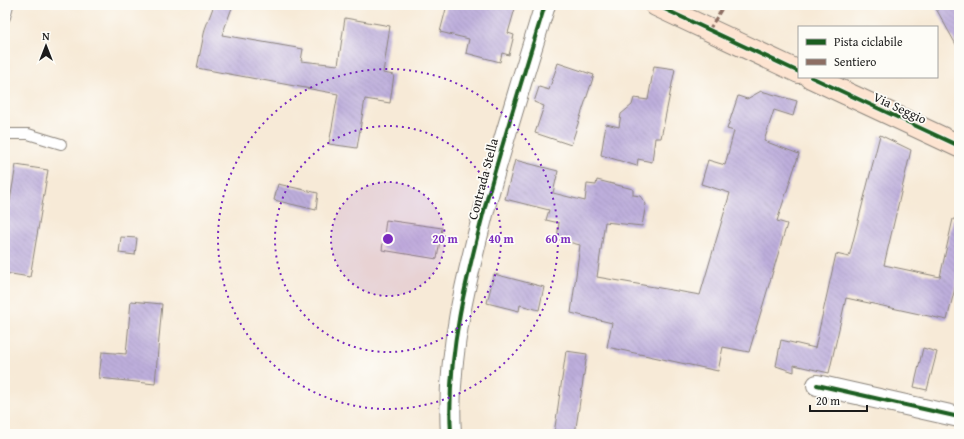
<svg xmlns="http://www.w3.org/2000/svg" width="964" height="439" viewBox="0 0 964 439" font-family="'Gentium Book Plus',serif">
	<style>
		.building { fill: url(#building-back-hatch) }
		.lines { fill: none; stroke-linecap: round; stroke-linejoin: round }
		.lane-casing { stroke: #8a837a; stroke-width: 12 }
		.street-casing { stroke: #8a837a; stroke-width: 22 }
		.secondary-casing { stroke: #8a837a; stroke-width: 24 }
		.lane { stroke: #fff; stroke-width: 10 }
		.street { stroke: #fff; stroke-width: 20 }
		.secondary { stroke: #fde4d1; stroke-width: 22 }
		.quiet { stroke: #8d6e63; stroke-width: 3; stroke-dasharray: 6 3; stroke-linecap: butt }
		.cycleway-casing { stroke: #fdfcf7; stroke-width: 6 }
		.cycleway { stroke: #1b5e20; stroke-width: 4 }
		.ring { fill: none; stroke: #7b2cbf; stroke-width: 2; stroke-dasharray: 2 4 }
		.labels { text-anchor: middle; dominant-baseline: central; stroke-width: 3.5; stroke-linejoin: round; paint-order: stroke }
		.street-label { font-size: 13px; fill: #1c1c1c; stroke: #fdfcf7 }
		.centre { fill: #7b2cbf; stroke: #fdfcf7; stroke-width: 2 }
		.ring-label { font-size: 12px; text-anchor: middle; font-weight: bold; fill: #7b2cbf; stroke: #fdfcf7; stroke-width: 3.5; stroke-linejoin: round; paint-order: stroke }
	</style>
	<defs>
		<pattern id="building-back-hatch" width="6" height="6" patternUnits="userSpaceOnUse"><rect width="6" height="6" fill="#bdaedc"/><path d="M-1 5l2 2M0 0l6 6M5-1l2 2" fill="none" stroke="#a295bc"/></pattern>
	</defs>
	<rect width="100%" height="100%" fill="#fdfcf7"/>
	<filter id="ink" filterUnits="userSpaceOnUse"><feTurbulence type="fractalNoise" baseFrequency=".025" numOctaves="2"/><feDisplacementMap in="SourceGraphic" scale="8" xChannelSelector="R" yChannelSelector="G"/><feConvolveMatrix kernelMatrix="1 2 1 2 8 2 1 2 1" color-interpolation-filters="sRGB"/></filter>
	<filter id="wash" filterUnits="userSpaceOnUse"><feTurbulence type="fractalNoise" baseFrequency=".012" numOctaves="4" result="noise"/><feDisplacementMap in="SourceGraphic" scale="16" xChannelSelector="R" yChannelSelector="G"/><feGaussianBlur stdDeviation="0.9" result="paint"/><feColorMatrix in="noise" values="0 0 0 0 0 0 0 0 0 0 0 0 0 0 0 0 0 1.4 0 .05"/><feComposite in="paint" operator="in"/></filter>
	<g filter="url(#wash)">
		<rect width="100%" height="100%" fill="#f7ead7"/>
		<g id="blocks">
			<g class="building">
				<path d="M214 5H233L222 35 303 49 301 61 338 65 345 18 390 26 383 73 394 75 390 103 365 99 357 148 329 144 338 94 197 68 205 29Z"/>
				<path d="M447 5H516L508 33 514 35 509 55 502 53 500 62 466 53 469 39 440 32Z"/>
				<path d="M934 5H959V50Z"/>
				<path d="M558 63 594 75 571 145 535 133 544 106 534 102 539 87 549 90Z"/>
				<path d="M654 66 675 69 661 138H655L652 162 638 159 637 166 601 155 606 124 619 127 621 114 632 105 634 98 648 100Z"/>
				<path d="M761 91 797 101 793 116 774 110 764 141 799 154 777 221 787 224 749 352 723 347 718 371 607 347 612 323 571 313 580 245 557 239 559 223 546 220 549 210 505 199 515 160 558 171 553 193 585 201 587 184 596 185 597 180 633 189V195L640 196 646 204 642 226 605 222 597 277 700 295 730 193 701 184 708 160 725 165 734 131 727 129 738 96 747 99Z"/>
				<path d="M880 135 911 150 884 265 940 277 953 219 959 220V272L947 320 846 298 829 373 794 365V372L776 366 781 340 815 348 836 254 849 257Z"/>
				<path d="M16 165 48 170 30 277 5 273V230Z"/>
				<path d="M278 184 318 193 316 210 274 200Z"/>
				<path d="M386 220 442 228 437 259 382 250Z"/>
				<path d="M121 237 137 238 135 255 119 253Z"/>
				<path d="M494 274 544 287 539 310 520 305 519 311 487 303Z"/>
				<path d="M131 301 162 304 155 384 99 378 102 352 126 354Z"/>
				<path d="M923 348 937 352 927 390 914 387Z"/>
				<path d="M566 351 587 354 575 434H554Z"/>
			</g>
		</g>
	</g>
	<g filter="url(#ink)">
		<use href="#blocks" fill-opacity="0" stroke="#8a837a" stroke-width="1"/>
		<g class="lines">
			<defs>
				<g id="lane">
					<path d="M5 17 8 5"/>
					<path d="M5 134H28L61 144"/>
				</g>
				<g id="street">
					<path d="M817 385 959 417"/>
					<path d="M451 434C446 355 467 275 487 199 505 134 525 70 545 5"/>
				</g>
				<g id="secondary">
					<path d="M656 5 799 72"/>
					<path d="M811 77 959 146"/>
				</g>
			</defs>
			<use href="#lane" class="lane-casing"/>
			<use href="#street" class="street-casing"/>
			<use href="#secondary" class="secondary-casing"/>
			<use href="#lane" class="lane"/>
			<use href="#street" class="street"/>
			<use href="#secondary" class="secondary"/>
			<path class="quiet" d="M709 30 724 5"/>
			<defs>
				<g id="cycleway">
					<path d="M656 5 799 72"/>
					<path d="M811 77 959 146"/>
					<path d="M817 385 959 417"/>
					<path d="M451 434C446 355 467 275 487 199 505 134 525 70 545 5"/>
				</g>
			</defs>
			<use href="#cycleway" class="cycleway-casing"/>
			<use href="#cycleway" class="cycleway"/>
		</g>
	</g>
	<circle cx="388" cy="239" r="57" fill="#7b2cbf" fill-opacity=".12"/>
	<g class="ring">
		<circle cx="388" cy="239" r="57"/>
		<circle cx="388" cy="239" r="113"/>
		<circle cx="388" cy="239" r="170"/>
	</g>
	<g class="labels">
		<g class="street-label">
			<text transform="translate(900 108) rotate(25)">Via Seggio</text>
			<text transform="translate(483 179) rotate(-75)">Contrada Stella</text>
		</g>
	</g>
	<circle cx="388" cy="239" r="6" class="centre"/>
	<g class="ring-label">
		<text x="445" y="243">20 m</text>
		<text x="501" y="243">40 m</text>
		<text x="558" y="243">60 m</text>
	</g>
	<rect width="964" height="439" fill="none" stroke="#fdfcf7" stroke-width="20"/>
	<rect x="798" y="26" width="140" height="52" fill="#fdfcf7" stroke="#a3a29f"/>
	<rect x="806" y="39" width="20" height="6" fill="#1b5e20" stroke="#a3a29f"/>
	<text x="834" y="46" font-size="12" fill="#1c1c1c">Pista ciclabile</text>
	<rect x="806" y="59" width="20" height="6" fill="#8d6e63" stroke="#a3a29f"/>
	<text x="834" y="66" font-size="12" fill="#1c1c1c">Sentiero</text>
	<g transform="translate(46 46)" stroke="#fdfcf7" stroke-width="3" paint-order="stroke">
	<path d="M0-3L7 15L0 10L-7 15Z" fill="#1c1c1c"/>
	<text y="-6" font-size="11" font-weight="bold" text-anchor="middle" fill="#1c1c1c">N</text>
	</g>
	<path d="M810 405v6h57v-6" fill="none" stroke="#1c1c1c" stroke-width="2"/>
	<text x="816" y="405" font-size="12" fill="#1c1c1c" stroke="#fdfcf7" stroke-width="3" paint-order="stroke">20 m</text>
</svg>
